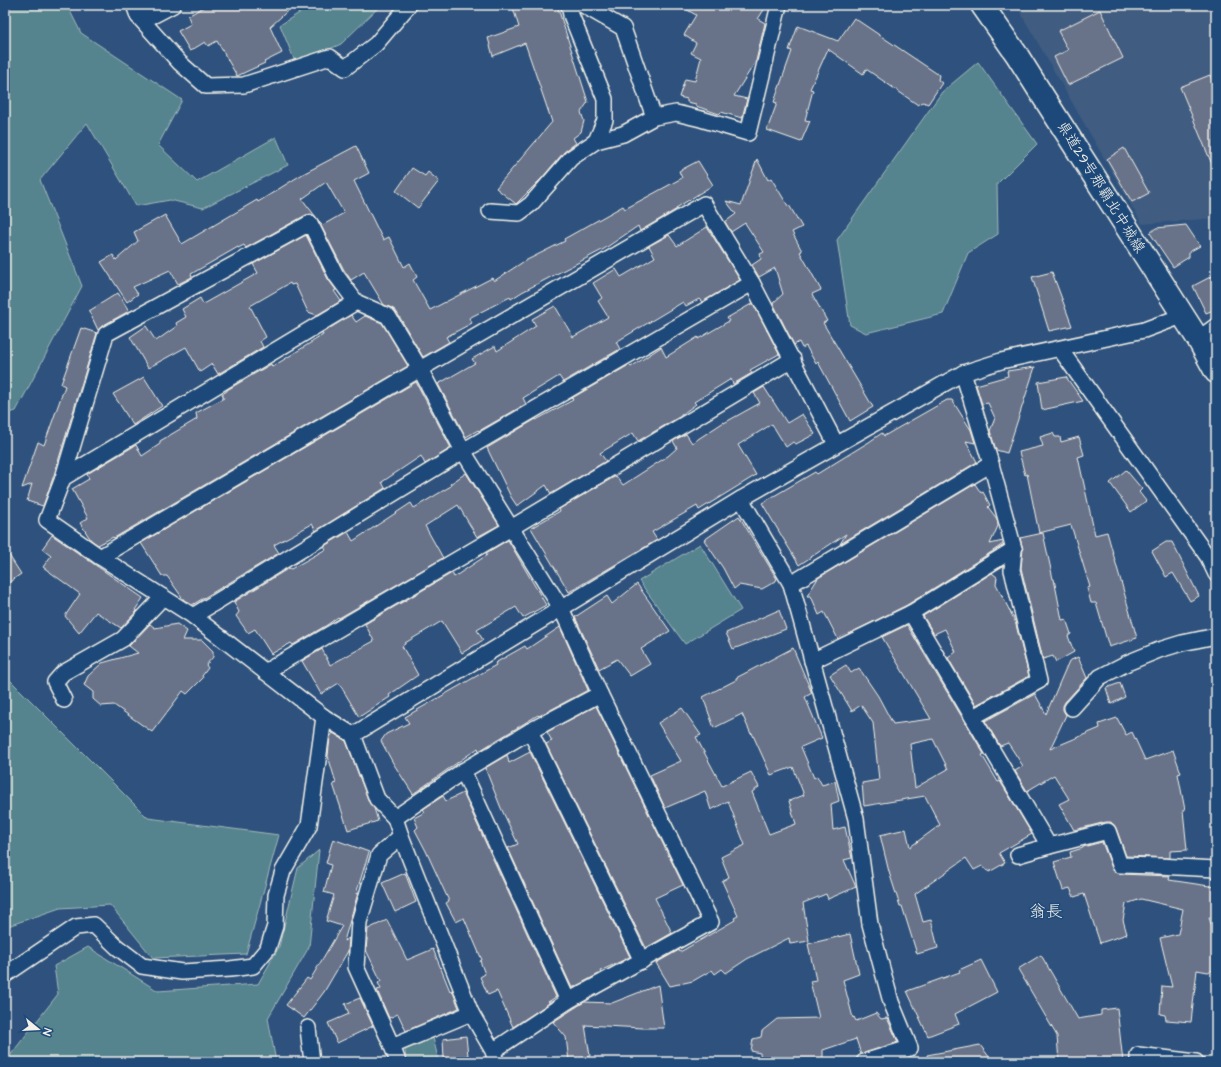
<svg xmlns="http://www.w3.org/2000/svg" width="1221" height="1067" viewBox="0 0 1221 1067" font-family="'Architects Daughter','Klee One',sans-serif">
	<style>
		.built { fill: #3f5c81 }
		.green { fill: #54838e; stroke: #a4babb }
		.building { fill: #687289; stroke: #f4f1e8; fill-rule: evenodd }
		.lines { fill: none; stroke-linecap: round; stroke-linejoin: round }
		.minor-casing { stroke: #f4f1e8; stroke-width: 18 }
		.primary-casing { stroke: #f4f1e8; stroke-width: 25 }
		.minor { stroke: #1f4a7a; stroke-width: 15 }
		.primary { stroke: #1f4a7a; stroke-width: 22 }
		.labels { text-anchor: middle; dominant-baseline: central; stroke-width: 3; stroke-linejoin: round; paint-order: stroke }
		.street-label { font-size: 15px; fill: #f4f1e8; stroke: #1f4a7a }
		.quarter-label { font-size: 17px; fill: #f4f1e8; stroke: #1f4a7a }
	</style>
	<rect width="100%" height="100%" fill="#2e527d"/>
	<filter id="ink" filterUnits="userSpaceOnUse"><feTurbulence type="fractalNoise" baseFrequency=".025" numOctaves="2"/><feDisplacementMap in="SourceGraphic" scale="8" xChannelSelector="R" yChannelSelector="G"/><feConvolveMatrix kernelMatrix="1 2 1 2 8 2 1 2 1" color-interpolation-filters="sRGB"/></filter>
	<g filter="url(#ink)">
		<path class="built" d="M1016 5H1216V218L1142 224Z"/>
		<g class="green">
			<path d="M5 5H67L81 33 182 100 158 145 197 182 276 137 288 165 203 208 170 200 136 206 87 123 40 180 82 286 16 411 5 414Z"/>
			<path d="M312 5H381L341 44 296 64 280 25Z"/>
			<path d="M978 62 1037 144 997 184 998 234 968 253 943 314 866 333 850 325 837 240 942 92Z"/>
			<path d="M700 544 741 610 685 644 639 581Z"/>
			<path d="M5 675 148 818 279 835 246 954 153 958 110 905 60 908 5 927Z"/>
			<path d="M319 850 309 947 268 1018 276 1062H5L58 994 54 966 88 947 158 991 258 984 279 947 298 868Z"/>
			<path d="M433 1038 439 1062H406L405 1050Z"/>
		</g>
		<g class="building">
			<path d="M207 5H294L270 27 282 53 264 62 265 63 237 76 217 41 208 46 205 42 190 51 178 31 191 24 188 16Z"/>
			<path d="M512 5H557L588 102 581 112 584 121 581 132 573 138 576 143 564 152 542 178 516 204 496 188 552 122 525 43 493 56 488 38 519 27Z"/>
			<path d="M679 5H767L758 19 765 23 756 61 734 96 747 99 742 118 721 112 719 114 696 106V104L687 102V99L679 97 685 79 695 81 701 58 691 53 696 43 684 35 696 15Z"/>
			<path d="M1100 10 1123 58 1068 85 1054 57 1068 50 1058 31Z"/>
			<path d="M854 18 939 75 938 80 942 83 928 104 923 102 918 105 866 69 863 74 828 49 810 89 813 90 805 120 810 121 801 142 767 130 777 103 774 102 792 51 789 50 798 26 838 41Z"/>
			<path d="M1210 75 1216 88V174L1180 87Z"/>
			<path d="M356 146 369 173 354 181 383 240 389 237 404 267 410 263 417 277 413 280 430 310 492 278 494 281 523 262 565 241 564 239 623 206 625 209 682 178 679 171 698 161 713 185 676 208 677 209 640 231 638 226 604 249 522 292 511 299 510 297 469 318 472 323 446 337 449 342 423 357 396 311 392 308 384 305 364 272 351 280 344 270 318 220 323 225 344 213 326 182 302 199 316 217 311 214 306 215 246 248 244 245 238 248V247L191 274 192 277 178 284 170 270 133 287 138 294 127 302 101 262 113 255 116 260 138 241 134 232 165 215 182 244 257 200 258 202 301 175Z"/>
			<path d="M1124 148 1149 193 1132 202 1107 159Z"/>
			<path d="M757 159 768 180 771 178 788 206 789 205 802 227 792 232 802 251 800 252 821 290 812 294 827 321 823 323 873 407 850 421 818 362 816 364 806 346 802 348 799 342 794 345 773 303 783 294 775 268 759 277 752 265 761 259 760 254 764 252 745 223 731 232 725 222 736 214 726 201 741 205Z"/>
			<path d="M412 168 425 176 428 172 439 181 418 208 396 191Z"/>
			<path d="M1186 225 1200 246 1189 252V257L1173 267 1150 233 1156 228Z"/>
			<path d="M707 227 740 280 702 302 699 299 686 306 683 302 616 342 620 349 563 382 559 376 523 398 526 404 479 431 478 430 466 437 438 384 475 363 472 359 495 346 497 351 536 326 532 319 555 306 573 337 608 317 598 301 602 298 593 283 616 269 621 277 655 257 649 246 669 235 677 246Z"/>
			<path d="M306 235 328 279 336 290 334 291 341 301 317 315 308 312 295 284 291 285 290 283 250 306 266 337 260 341 263 347 218 374 212 364 200 372 186 347 148 368 130 337 146 326 156 341 177 326 176 323 186 317 182 309 200 298 203 304 258 273 253 264Z"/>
			<path d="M1052 272 1072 326 1049 331 1032 277Z"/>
			<path d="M1216 274V309L1206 313 1193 286Z"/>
			<path d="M118 293 129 311 102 326 98 330 89 311Z"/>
			<path d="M753 303 779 354 750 370 752 373 733 384 731 379 694 402 696 404 681 415V416L638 441 633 433 600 453 606 461 551 494 546 485 517 506 511 497 487 448 536 419V420L573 400 572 398 629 365 631 367 661 347 666 357 698 337V339L729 321 727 318Z"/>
			<path d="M351 315 356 322 365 316 382 323 408 366 114 538 113 537 98 545 91 540 80 523 88 518 72 489 89 479 87 474 136 445 142 456 160 444V441L197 419 196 413 224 398 222 394 227 391V390L271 364 272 367 323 335 322 333Z"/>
			<path d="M81 328 97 333 54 475 43 506 27 501 32 484 22 488 38 442 44 445 65 386 61 384Z"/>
			<path d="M1035 367 1007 453 996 450 990 431 995 418 988 403 982 404 976 385 1008 376 1007 371Z"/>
			<path d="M144 377 162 406 133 425 113 394Z"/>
			<path d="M1066 377 1083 401 1042 410 1038 382Z"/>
			<path d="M416 382 451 448 425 464 421 456 382 482 385 488 316 531 312 524 274 545 279 553 192 605 184 600 167 576H162L141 543Z"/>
			<path d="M764 387 787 423 802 414 815 434 796 444 793 442 786 447 772 424 738 445 756 475 699 510 697 506 652 532 657 540 569 592 531 528 560 511 559 509 616 476 623 485 668 456 677 448 673 441 686 434 692 443 724 422V423L760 403 754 393Z"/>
			<path d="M947 400H952L971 430 975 443 966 441 977 462 840 544 846 534 799 565 762 503 815 472 817 474 869 442 882 433 884 436Z"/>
			<path d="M1053 433 1055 437H1060L1061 442 1079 437 1084 455 1078 457 1095 535 1107 532 1137 638 1109 647 1096 603H1091L1087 588 1090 587 1071 525 1039 533 1027 474 1025 475 1019 452 1043 446 1040 437Z"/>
			<path d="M1126 470 1142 489 1139 492 1146 501 1131 512 1110 483Z"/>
			<path d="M466 473 499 525 477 537 458 505 425 526 443 558 339 618 338 617 327 625 293 645 291 643 271 654 255 629 248 633 236 616 239 612 234 602 289 568 291 569 326 549 324 546 348 532 353 541 411 503 414 508 451 486 450 484Z"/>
			<path d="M975 484 981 493 983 492 990 505 988 507 997 519 998 526 990 544 1003 541V544L990 553 907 605 838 639 824 612 819 615 811 596H807L818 578Z"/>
			<path d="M739 516 777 579 776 580V581L762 589 739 585 734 589 723 568 704 540Z"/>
			<path d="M1043 533 1053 579H1054L1062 620 1066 619 1071 634 1068 636 1074 652 1056 662 1053 656 1043 659 1021 568 1023 549 1020 538Z"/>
			<path d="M52 535 143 598 135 610 137 611 121 628 96 612 79 633 65 616 80 594 43 567 51 556 42 549Z"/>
			<path d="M508 540 546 605 523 618 516 607 477 630 483 640 462 653 442 621 405 643V644L402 646 418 675 389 695 390 697 359 717 339 683 321 694 302 661 322 649 330 665 374 641 365 624 452 573 454 577 487 555 486 553Z"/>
			<path d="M1166 542H1172L1199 596 1190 601 1173 573 1166 577 1152 551Z"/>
			<path d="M5 549 21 574 5 585Z"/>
			<path d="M992 573 997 577 996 584 1015 621 1029 676 976 705 948 658 956 652 945 629 934 634 923 616Z"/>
			<path d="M637 584 670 631 641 649 650 664 630 676 617 659 599 669 575 617 607 596 612 604Z"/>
			<path d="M779 610 786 629 733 649 726 633Z"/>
			<path d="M150 624 155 628 177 624 187 631 183 640H202L213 651V657L206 665 208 668 202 676 203 678 187 694 183 691 152 732 114 705 101 706 93 699V692L84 685 88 676 102 663 138 653 129 646Z"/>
			<path d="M907 625 984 754 982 755 998 782 1000 781 1032 834 999 853 1005 863 989 872 982 866 974 870 966 858 915 894 923 922 931 920 938 948 917 954 902 906H900L889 872 880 835 906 829 910 847 940 825 925 796 864 806 862 783 879 780 873 723 861 705 852 711 830 675 846 665 851 673 859 668 878 696 893 724 931 719 882 637ZM933 739 948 769 915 788 910 744Z"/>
			<path d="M560 627 588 690 539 716 538 715 479 751 478 748 413 794 393 763 381 741 386 734 409 723 405 717 496 665 495 663 525 646 527 649Z"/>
			<path d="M793 648 811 691 812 693 805 697 822 738 801 747 814 778 817 776 822 785 835 781 839 801 831 804 833 830 845 827 852 858 844 860 856 887 828 899 826 894 803 903 809 941 790 944 789 938 747 959 726 973 722 969 715 974 712 970 693 981 670 986 656 963 679 950 680 952 735 920 734 918 738 916 722 881 729 877 721 857 745 845 728 801 711 810 705 791 665 808 650 775 681 761 658 723 682 708 701 735 696 737 722 786 751 772 759 787 752 792 769 834 796 824 789 801 804 795 793 767 771 775 752 733 751 734 742 714 714 728 703 697 736 680V678Z"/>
			<path d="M1078 657 1087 678 1065 702 1063 706V710L1066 715 1050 749 1100 728 1099 724 1117 718 1126 735 1132 732 1145 760 1173 750 1181 773 1178 774 1185 810H1183L1187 850 1170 851V858L1126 856 1116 828 1111 822H1106L1074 830 1059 804 1069 799 1054 775 1027 791 1015 771 1023 766 1008 743 1000 746 985 721 1035 694 1046 714 1069 661Z"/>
			<path d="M1120 683 1125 697 1111 704 1106 688Z"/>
			<path d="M596 706 683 885 655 898 672 933 646 948 546 744 552 741 547 732Z"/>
			<path d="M333 733 346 741 369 802 374 808 378 821 348 830 333 784 336 783 328 756 330 737Z"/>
			<path d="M530 752 630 957 600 971 601 973 572 988 508 848 518 844 501 808 485 768 507 755 509 763Z"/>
			<path d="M463 793 556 997 548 1002H551L513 1027 497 991 488 995 480 977 485 974 480 961 482 960 464 918 456 922 446 903 449 901 426 851 415 830 418 827 414 818 425 812 423 809 443 796 446 801Z"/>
			<path d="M333 839 369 852 356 894 358 893 344 941 349 938 348 951 324 992 304 1018 286 1005 307 978 310 980 342 926 326 921 334 895 324 892 331 865 326 863Z"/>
			<path d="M1102 842 1112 868 1115 872 1120 874 1170 876 1169 880 1216 887V918H1209L1216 937V969L1208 972 1197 970 1191 1022 1166 1020 1165 1015 1160 1014 1162 986 1172 987 1160 938 1178 934 1183 909 1141 899 1126 904 1123 920 1127 934 1100 943 1084 894 1074 897 1070 888 1063 890 1054 862 1071 857 1070 852 1083 848V847Z"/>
			<path d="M405 873 416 902 395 912 382 883Z"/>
			<path d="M387 920 407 960 433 949 450 991 452 990 459 1008 406 1031 398 1014 389 1018 377 990 381 989 378 983 381 981 366 950 368 929Z"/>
			<path d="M850 934 859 974 843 980 853 1018 854 1017 856 1021 876 1013 881 1019 887 1018 898 1042 861 1054 856 1039 823 1050V1062H761L760 1053 751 1051 753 1039 761 1037 762 1031 777 1019 819 1018 810 981 816 980 808 944Z"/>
			<path d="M1041 955 1078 1019 1101 1015V1010L1117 1008 1123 1062H1059L1057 1036 1018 969Z"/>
			<path d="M981 960 997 992 955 1014 959 1024 928 1036 907 991 960 972 959 970Z"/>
			<path d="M658 985 664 1028H643L585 1025 590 1056 569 1061 566 1037 553 1022 584 1002 612 1003Z"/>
			<path d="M360 998 373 1026 337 1043 328 1023 349 1014 345 1004Z"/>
			<path d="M466 1036 468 1056 444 1059 443 1039Z"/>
			<path d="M980 1045 993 1062H928L927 1055Z"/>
		</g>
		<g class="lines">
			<defs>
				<g id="minor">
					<path d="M134 5 138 16 154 15 173 5"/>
					<path d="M583 5 623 28 654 117"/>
					<path d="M138 16 180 63 206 86 244 85 330 57 345 68 376 44 409 5"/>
					<path d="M596 141 623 134 654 117 676 113 701 119 748 133 779 5"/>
					<path d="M490 211 519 213 531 204 571 158 596 141 605 120V99L571 15 569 5"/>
					<path d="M1198 339 1216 326"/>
					<path d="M1060 349 1208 557 1216 574"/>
					<path d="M963 373 991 464 1014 549 1012 570 1039 681 973 717"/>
					<path d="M63 478 356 302"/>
					<path d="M741 499 791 584 856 819 870 924 891 1002 910 1048 864 1062"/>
					<path d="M100 557 420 369 704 204 752 283 836 444"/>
					<path d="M791 584 991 464"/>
					<path d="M911 613 1049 846"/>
					<path d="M193 616 463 451 752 283"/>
					<path d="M812 661 911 613 1014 549"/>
					<path d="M265 672 511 528 793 359"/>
					<path d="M64 700 55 682 63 673 123 639 163 597"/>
					<path d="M1072 708 1100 677 1127 663 1159 650 1182 643 1216 636"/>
					<path d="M530 731 642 961"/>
					<path d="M353 735 741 499 963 373 1001 361 1144 330 1182 316"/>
					<path d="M463 771 568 1001"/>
					<path d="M395 818 463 771 530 731 600 694"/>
					<path d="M401 836 379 855 359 922 356 967 392 1046 471 1013"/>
					<path d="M1018 855 1049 846 1108 831 1120 865 1158 866 1216 869"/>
					<path d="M5 975 76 927 94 925 117 947 142 966 182 972 230 969 253 966 268 948 275 926 276 895 283 871 309 826 324 717"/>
					<path d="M308 1028 312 1062"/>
					<path d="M392 1046 398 1062"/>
					<path d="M493 1051 568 1001 711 922 600 694 561 608 463 451 420 369 388 316 356 302 336 275 310 223 106 334 63 478 47 520 100 557 193 616 324 717 353 735 377 799 395 818 401 836 471 1013 493 1051 496 1062"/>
					<path d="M1138 1062V1055L1196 1062"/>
				</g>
				<path id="primary" d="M982 5 1017 55 1039 90 1198 339 1216 372"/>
			</defs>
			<use href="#minor" class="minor-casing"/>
			<use href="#primary" class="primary-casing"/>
			<use href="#minor" class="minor"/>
			<use href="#primary" class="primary"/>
		</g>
	</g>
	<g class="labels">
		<g class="street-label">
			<text transform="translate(1101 187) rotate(58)">県道29号那覇北中城線</text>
		</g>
		<g class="quarter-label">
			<text x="1046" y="912">翁長</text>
		</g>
	</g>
	<rect width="1221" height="1067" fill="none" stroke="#1f4a7a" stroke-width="20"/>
	<rect x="10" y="10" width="1201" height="1047" fill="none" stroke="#f4f1e8" stroke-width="1.5" filter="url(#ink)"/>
	<g transform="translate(38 1029) rotate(108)" stroke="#1f4a7a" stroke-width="3" paint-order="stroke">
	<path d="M0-3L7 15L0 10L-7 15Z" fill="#f4f1e8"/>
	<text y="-6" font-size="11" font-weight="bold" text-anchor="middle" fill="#f4f1e8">N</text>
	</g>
</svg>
